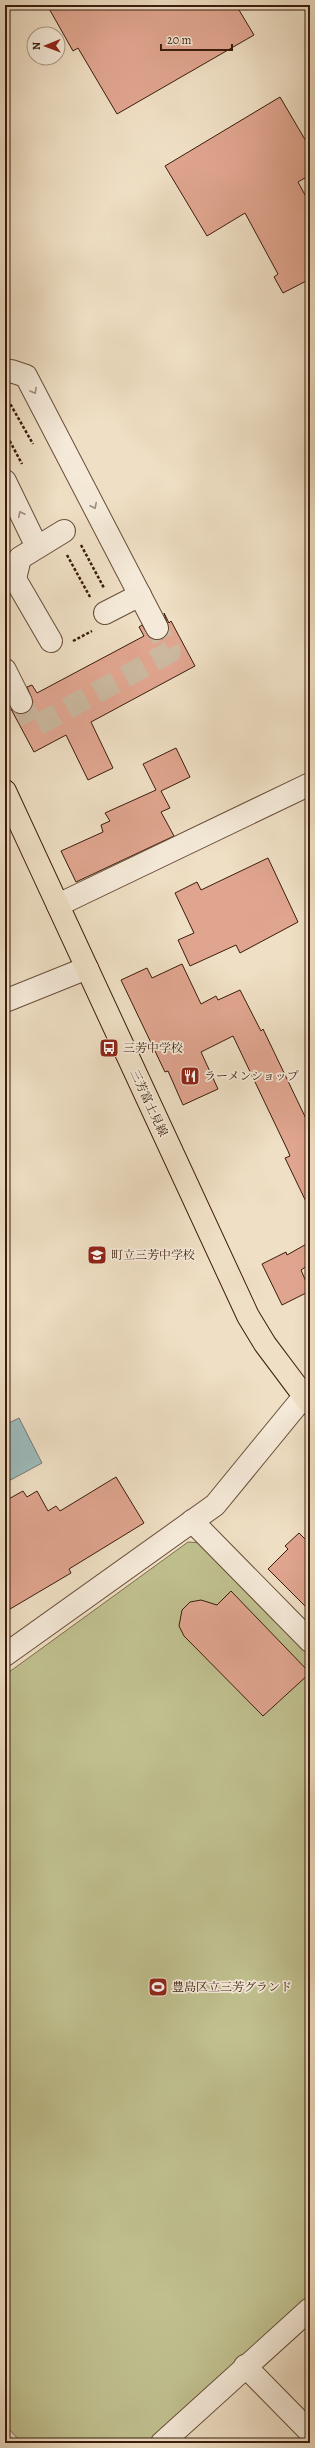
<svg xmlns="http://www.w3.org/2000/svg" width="315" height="2448" viewBox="0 0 315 2448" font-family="Alegreya,'Noto Serif JP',serif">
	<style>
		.green { fill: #c0c08f; stroke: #7e6e4e }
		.water { fill: #9cbbbc; stroke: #757b76 }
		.building { fill: #e0a58f; stroke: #3b1c0c }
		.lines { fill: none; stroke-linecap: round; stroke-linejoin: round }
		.minor-tunnel { stroke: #cbb89f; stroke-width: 22; stroke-dasharray: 22 11; stroke-linecap: butt }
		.minor-casing { stroke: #684d3a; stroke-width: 24 }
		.major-casing { stroke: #3b1c0c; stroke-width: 24 }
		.path { stroke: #3b1c0c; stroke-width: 2.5; stroke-dasharray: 3 2; stroke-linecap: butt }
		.minor { stroke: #f5ead9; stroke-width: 22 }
		.major { stroke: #efdfc4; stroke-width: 22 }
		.oneway { stroke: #a18d7d }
		.labels { text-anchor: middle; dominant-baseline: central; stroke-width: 3.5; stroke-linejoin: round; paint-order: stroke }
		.poi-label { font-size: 12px; fill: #3b1c0c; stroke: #f5ead9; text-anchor: start }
		.street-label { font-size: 12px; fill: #3b1c0c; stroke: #f5ead9 }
	</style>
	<rect width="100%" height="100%" fill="#efdfc4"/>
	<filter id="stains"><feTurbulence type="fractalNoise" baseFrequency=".005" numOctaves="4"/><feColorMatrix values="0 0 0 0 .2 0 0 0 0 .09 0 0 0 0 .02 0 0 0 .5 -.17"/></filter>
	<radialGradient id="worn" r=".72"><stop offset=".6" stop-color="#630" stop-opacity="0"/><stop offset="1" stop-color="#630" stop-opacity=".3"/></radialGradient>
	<path class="green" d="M188 1542 203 1543 310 1653V2300L147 2443H22L5 2425V1675Z"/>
	<path class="water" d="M19 1418 42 1463 5 1483V1425Z"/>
	<g class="building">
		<path d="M47 5H236L254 35 117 114 78 48 73 51Z"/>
		<path d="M280 97 310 148V175L298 182 310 204V279L283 293 274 277 278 274 245 213 207 236 165 166Z"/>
		<path d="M164 613 169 623 171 621 195 666 91 722 113 768 88 780 66 735 34 752 11 709 21 714 31 709 33 702 27 687 32 685 37 693 144 636 139 627 142 625 151 639H163L169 629Z"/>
		<path d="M176 748 190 777 161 791 170 808 161 812 174 836 76 882 61 851 103 832 101 825 110 821 105 813 156 790 143 764Z"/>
		<path d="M268 858 298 922 240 953 236 945 190 966 178 940 194 933 175 893 197 882 201 890Z"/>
		<path d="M182 964 201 1004 216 996 218 1000 240 990 261 1031 263 1029 310 1127V1210L285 1158 290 1156 288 1151 233 1036 201 1052 218 1089 183 1105 168 1071 165 1072 121 980 147 968 152 978Z"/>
		<path d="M310 1242V1264L301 1270 310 1291 282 1305 262 1264 286 1252 287 1255Z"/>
		<path d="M116 1477 144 1523 69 1569 71 1573 5 1612V1501L23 1491 27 1497 37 1491 48 1511 56 1506 60 1511Z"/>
		<path d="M299 1533 310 1544V1611L268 1569 288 1549 285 1546Z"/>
		<path d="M231 1591 310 1673 263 1716 184 1636 179 1626 182 1610 190 1602 201 1600 217 1605Z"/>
	</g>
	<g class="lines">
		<path class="minor-tunnel" d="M21 702 34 727 170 652 157 628"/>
		<defs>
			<g id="minor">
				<path d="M5 372 11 371 26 376 157 628"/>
				<path d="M5 481 37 547"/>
				<path d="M105 613 140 595"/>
				<path d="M51 641 15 579 20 558 64 531"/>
				<path d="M5 670 21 702"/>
				<path d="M58 905 310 784"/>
				<path d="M5 1001 87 968"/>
				<path d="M192 1521 310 1641"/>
				<path d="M5 1655 215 1505 310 1389"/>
				<path d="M245 2366 310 2432"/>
				<path d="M162 2443 310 2309"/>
			</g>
			<path id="major" d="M5 791 248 1316 265 1344 310 1404"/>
		</defs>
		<use href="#minor" class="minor-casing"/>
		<use href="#major" class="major-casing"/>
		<g class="path">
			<path d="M8 400 33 444"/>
			<path d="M5 432 22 464"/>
			<path d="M81 545 104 588"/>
			<path d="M67 555 90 597"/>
			<path d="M73 641 92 631"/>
		</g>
		<use href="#minor" class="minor"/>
		<use href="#major" class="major"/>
	</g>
	<defs><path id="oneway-chevron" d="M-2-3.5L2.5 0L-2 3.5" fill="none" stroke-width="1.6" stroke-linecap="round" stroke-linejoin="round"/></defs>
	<g class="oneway">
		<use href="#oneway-chevron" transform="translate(34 391) rotate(61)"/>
		<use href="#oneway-chevron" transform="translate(94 506) rotate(63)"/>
		<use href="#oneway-chevron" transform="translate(21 514) rotate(-116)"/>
	</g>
	<defs>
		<symbol id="bus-square" viewBox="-11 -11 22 22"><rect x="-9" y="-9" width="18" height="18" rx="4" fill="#8f2418" stroke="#f5ead9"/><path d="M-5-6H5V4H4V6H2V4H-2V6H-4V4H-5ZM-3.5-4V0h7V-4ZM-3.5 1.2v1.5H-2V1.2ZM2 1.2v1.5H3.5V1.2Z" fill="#fff"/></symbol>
		<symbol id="restaurant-square" viewBox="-11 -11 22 22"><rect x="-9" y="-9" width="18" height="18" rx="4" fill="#8f2418" stroke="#f5ead9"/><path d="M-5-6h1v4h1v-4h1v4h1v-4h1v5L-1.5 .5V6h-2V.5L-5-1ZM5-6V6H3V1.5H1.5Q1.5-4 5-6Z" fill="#fff"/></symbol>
		<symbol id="school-square" viewBox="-11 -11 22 22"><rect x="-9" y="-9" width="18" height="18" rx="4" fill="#8f2418" stroke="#f5ead9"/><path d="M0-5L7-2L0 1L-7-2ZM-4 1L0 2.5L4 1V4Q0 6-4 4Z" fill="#fff"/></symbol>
		<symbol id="stadium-square" viewBox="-11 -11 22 22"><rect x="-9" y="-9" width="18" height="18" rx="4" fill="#8f2418" stroke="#f5ead9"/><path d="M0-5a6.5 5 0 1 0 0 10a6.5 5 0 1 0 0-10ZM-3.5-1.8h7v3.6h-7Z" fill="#fff"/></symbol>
	</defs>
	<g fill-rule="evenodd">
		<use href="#bus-square" x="98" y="1037" width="22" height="22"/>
		<use href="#restaurant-square" x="179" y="1065" width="22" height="22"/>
		<use href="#school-square" x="86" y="1244" width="22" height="22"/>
		<use href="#stadium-square" x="147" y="1976" width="22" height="22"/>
	</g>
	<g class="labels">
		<g class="poi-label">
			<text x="123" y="1048">三芳中学校</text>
			<text x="204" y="1076">ラーメンショップ</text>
			<text x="111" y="1255">町立三芳中学校</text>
			<text x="172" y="1987">豊島区立三芳グランド</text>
		</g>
		<g class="street-label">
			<text transform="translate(149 1103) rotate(65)">三芳富士見線</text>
		</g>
	</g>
	<rect width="315" height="2448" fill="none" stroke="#efdfc4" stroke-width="20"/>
	<rect x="6" y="6" width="303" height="2436" fill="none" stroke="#3b1c0c" stroke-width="2"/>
	<rect x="10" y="10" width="295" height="2428" fill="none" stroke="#3b1c0c"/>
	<g transform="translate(46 46) rotate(269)"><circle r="19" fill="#f5ead9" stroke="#ab9887"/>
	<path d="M0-3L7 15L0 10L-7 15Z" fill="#8f2418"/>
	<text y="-6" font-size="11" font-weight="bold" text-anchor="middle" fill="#3b1c0c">N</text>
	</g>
	<path d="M161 44v6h71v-6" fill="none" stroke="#3b1c0c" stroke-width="2"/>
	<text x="167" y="44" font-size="12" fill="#3b1c0c" stroke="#f5ead9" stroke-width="3" paint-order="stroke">20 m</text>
	<rect width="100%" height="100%" filter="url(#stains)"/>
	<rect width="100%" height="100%" fill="url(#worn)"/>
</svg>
